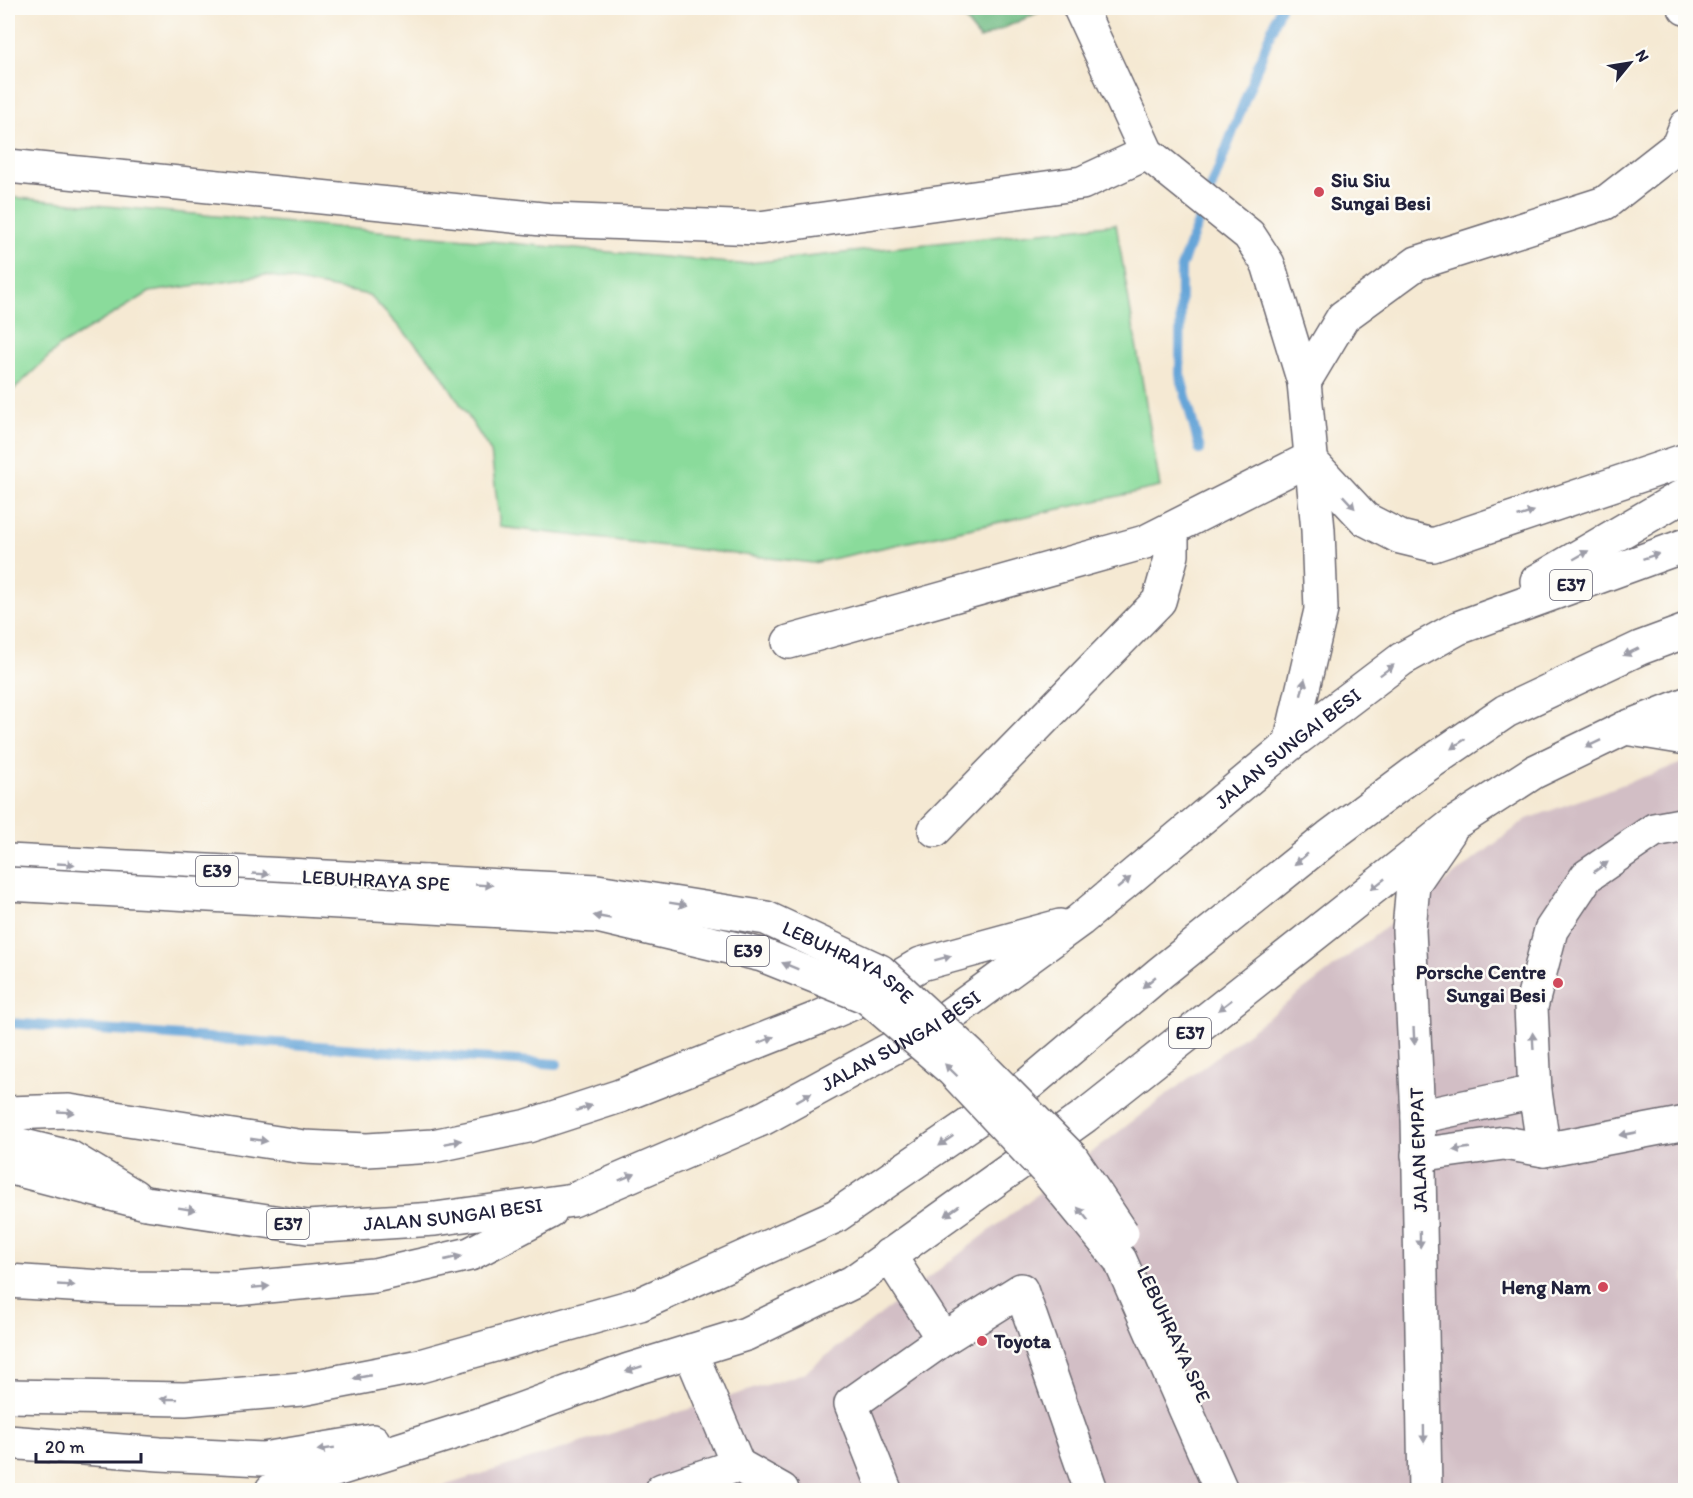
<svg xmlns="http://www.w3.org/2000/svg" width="1693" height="1498" viewBox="0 0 1693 1498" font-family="Itim,sans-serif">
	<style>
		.industrial { fill: #d2bec5 }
		.green { fill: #8adb9b; stroke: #567e6b; stroke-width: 1.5 }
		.forest { fill: #6fbb83; stroke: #486e5f; stroke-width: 1.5 }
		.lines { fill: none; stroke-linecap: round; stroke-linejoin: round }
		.stream { stroke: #66a5d8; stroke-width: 10 }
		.minor-casing { stroke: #6c6870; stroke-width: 36 }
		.major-casing { stroke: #6c6870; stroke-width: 36 }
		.highway-casing { stroke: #6c6870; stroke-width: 36 }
		.minor { stroke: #fff; stroke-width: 33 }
		.major { stroke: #fff; stroke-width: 33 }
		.highway { stroke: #fff; stroke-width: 33 }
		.highway-bridge-casing { stroke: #6c6870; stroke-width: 36; stroke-linecap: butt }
		.highway-bridge { stroke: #fff; stroke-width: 33 }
		.oneway { fill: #9c9ca7 }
		.poi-dot { fill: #d1495b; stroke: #fdfcf7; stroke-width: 2 }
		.labels { text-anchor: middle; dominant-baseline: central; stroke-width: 5; stroke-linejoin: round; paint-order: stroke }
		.shield { fill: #fdfcf7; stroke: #646373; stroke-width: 1.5 }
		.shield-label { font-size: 18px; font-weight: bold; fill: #22223b }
		.poi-label { font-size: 20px; font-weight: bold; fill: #22223b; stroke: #fdfcf7; text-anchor: start }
		.street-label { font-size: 20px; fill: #22223b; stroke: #fdfcf7 }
	</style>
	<rect width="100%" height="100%" fill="#fdfcf7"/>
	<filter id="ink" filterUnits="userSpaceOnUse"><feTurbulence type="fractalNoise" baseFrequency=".0167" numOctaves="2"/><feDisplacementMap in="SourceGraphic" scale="12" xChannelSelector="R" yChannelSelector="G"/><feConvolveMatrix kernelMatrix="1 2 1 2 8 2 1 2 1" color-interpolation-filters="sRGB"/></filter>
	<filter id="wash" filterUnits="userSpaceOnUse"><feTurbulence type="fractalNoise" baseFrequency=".008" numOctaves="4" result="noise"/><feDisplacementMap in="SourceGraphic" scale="24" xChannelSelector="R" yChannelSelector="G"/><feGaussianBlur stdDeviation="1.35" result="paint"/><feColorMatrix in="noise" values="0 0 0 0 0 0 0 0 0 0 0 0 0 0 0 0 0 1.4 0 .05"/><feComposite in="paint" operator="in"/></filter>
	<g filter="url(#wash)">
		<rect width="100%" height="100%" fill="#f5e9d3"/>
		<path class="industrial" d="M1685 762V1490H430L804 1373 1527 819Z"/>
		<path class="green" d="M8 197 740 264 1116 224 1160 487 813 563 500 527 491 452 436 366 369 295 266 275 150 292 60 346 8 395Z"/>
		<path class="forest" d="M955 8H1048L980 39Z"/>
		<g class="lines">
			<g class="stream">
				<path d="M1200 450 1180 374 1181 267 1280 8"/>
				<path d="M8 1023 557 1064"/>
			</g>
		</g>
	</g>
	<g filter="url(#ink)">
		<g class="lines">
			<defs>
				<g id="minor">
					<path d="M1080 8 1147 153 1249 235 1268 264 1304 382 1318 530 1321 610 1290 744"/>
					<path d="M1685 8H1686"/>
					<path d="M8 166 552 220 759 228 1082 183 1147 153"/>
					<path d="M1304 382 1343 317 1417 263 1605 203 1678 146 1686 126"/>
					<path d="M1309 459 1365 519 1400 537 1433 545 1686 460"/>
					<path d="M789 642 1145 542 1309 459"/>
					<path d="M1625 728 1686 738"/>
					<path d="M1686 824 1654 830 1587 876 1551 930 1531 1007 1535 1092 1544 1150 1686 1123"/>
					<path d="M935 830 1159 601 1172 555V529"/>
					<path d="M1418 1117 1535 1092"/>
					<path d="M8 1142 69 1157 134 1196"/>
					<path d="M1418 1155 1504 1143 1544 1150"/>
					<path d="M889 1255 943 1339"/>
					<path d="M690 1351 738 1465 782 1490"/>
					<path d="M662 1490 738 1465"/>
					<path d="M885 1490 851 1404 943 1339 1021 1290 1091 1490"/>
					<path d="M1425 1490 1418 1117 1409 930 1413 884 1449 832"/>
				</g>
				<g id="major">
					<path d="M1537 581 1686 494"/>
					<path d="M8 1113 69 1111 304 1147 367 1150 433 1146 528 1126 620 1096 818 1018 862 999 921 964 1060 926"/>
					<path id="s1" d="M8 1167 146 1203 307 1227 435 1219 573 1200 764 1118 940 1022 1080 920 1290 744 1402 659 1458 628 1686 545"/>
					<path d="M8 1281 118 1288 236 1289 374 1276 470 1254 550 1212"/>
					<path d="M8 1396 185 1399 301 1389 420 1366 640 1304 836 1216 1030 1083 1160 973 1329 837 1412 775 1506 711 1640 648 1686 631"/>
					<path d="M8 1442 160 1454 263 1459 373 1441"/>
					<path d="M272 1490 487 1422 629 1370 746 1334 853 1282 1085 1116 1455 823 1534 772 1625 728 1686 704"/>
				</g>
				<path id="highway" d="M8 861 426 882"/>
			</defs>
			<use href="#minor" class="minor-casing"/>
			<use href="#major" class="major-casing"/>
			<use href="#highway" class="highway-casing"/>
			<use href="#minor" class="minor"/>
			<use href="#major" class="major"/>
			<use href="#highway" class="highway"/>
			<defs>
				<g id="highway-bridge">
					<path id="s2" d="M426 882 597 891 766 918 880 971 970 1055 1071 1157 1122 1233"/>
					<path d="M8 884 597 916 762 955 867 997 952 1070 1047 1171 1120 1260 1221 1490"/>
				</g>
			</defs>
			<use href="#highway-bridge" class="highway-bridge-casing"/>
			<use href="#highway-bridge" class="highway-bridge"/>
		</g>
		<defs><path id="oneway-solid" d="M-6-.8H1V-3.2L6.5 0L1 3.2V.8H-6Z" transform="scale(1.5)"/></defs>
		<g class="oneway">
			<use href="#oneway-solid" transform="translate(1349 502) rotate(47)"/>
			<use href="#oneway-solid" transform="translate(1526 514) rotate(-19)"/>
			<use href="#oneway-solid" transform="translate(1581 555) rotate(-30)"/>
			<use href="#oneway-solid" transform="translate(1651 556) rotate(-18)"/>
			<use href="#oneway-solid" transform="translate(1631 652) rotate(155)"/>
			<use href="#oneway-solid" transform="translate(1387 670) rotate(-37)"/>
			<use href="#oneway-solid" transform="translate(1303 687) rotate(-77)"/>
			<use href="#oneway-solid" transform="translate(1458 744) rotate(146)"/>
			<use href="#oneway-solid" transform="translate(1593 744) rotate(154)"/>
			<use href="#oneway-solid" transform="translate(1301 859) rotate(141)"/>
			<use href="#oneway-solid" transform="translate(66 864) rotate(3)"/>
			<use href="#oneway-solid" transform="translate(1601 867) rotate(-35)"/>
			<use href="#oneway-solid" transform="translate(261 874) rotate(3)"/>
			<use href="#oneway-solid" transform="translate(1124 883) rotate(-40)"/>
			<use href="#oneway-solid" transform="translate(1378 884) rotate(142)"/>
			<use href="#oneway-solid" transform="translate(484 885) rotate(3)"/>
			<use href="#oneway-solid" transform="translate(678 904) rotate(9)"/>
			<use href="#oneway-solid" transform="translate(602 917) rotate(-170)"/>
			<use href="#oneway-solid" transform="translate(943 958) rotate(-15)"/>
			<use href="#oneway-solid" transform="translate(790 966) rotate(-158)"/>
			<use href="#oneway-solid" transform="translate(1149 982) rotate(140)"/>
			<use href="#oneway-solid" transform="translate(1225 1005) rotate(142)"/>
			<use href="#oneway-solid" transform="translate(1414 1036) rotate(87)"/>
			<use href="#oneway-solid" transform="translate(766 1040) rotate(-22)"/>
			<use href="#oneway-solid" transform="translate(1533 1041) rotate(-93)"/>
			<use href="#oneway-solid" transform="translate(951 1070) rotate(-136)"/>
			<use href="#oneway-solid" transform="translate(804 1097) rotate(-29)"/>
			<use href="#oneway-solid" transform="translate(584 1108) rotate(-18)"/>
			<use href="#oneway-solid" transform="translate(66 1112) rotate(3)"/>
			<use href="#oneway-solid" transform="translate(1628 1134) rotate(169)"/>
			<use href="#oneway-solid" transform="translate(259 1140) rotate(9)"/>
			<use href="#oneway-solid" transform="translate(946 1141) rotate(145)"/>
			<use href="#oneway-solid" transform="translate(453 1142) rotate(-11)"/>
			<use href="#oneway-solid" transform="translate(1461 1149) rotate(172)"/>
			<use href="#oneway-solid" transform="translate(627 1177) rotate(-23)"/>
			<use href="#oneway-solid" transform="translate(187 1209) rotate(9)"/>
			<use href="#oneway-solid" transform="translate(952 1211) rotate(144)"/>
			<use href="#oneway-solid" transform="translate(1083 1214) rotate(-129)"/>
			<use href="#oneway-solid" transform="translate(1420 1239) rotate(89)"/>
			<use href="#oneway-solid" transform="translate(453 1258) rotate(-13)"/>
			<use href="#oneway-solid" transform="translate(66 1285) rotate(3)"/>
			<use href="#oneway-solid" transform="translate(261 1287) rotate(-5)"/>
			<use href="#oneway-solid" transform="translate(634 1369) rotate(162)"/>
			<use href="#oneway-solid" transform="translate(362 1377) rotate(169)"/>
			<use href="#oneway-solid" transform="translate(169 1399) rotate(-179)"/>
			<use href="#oneway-solid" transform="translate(1424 1434) rotate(89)"/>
			<use href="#oneway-solid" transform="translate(326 1449) rotate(171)"/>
		</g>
	</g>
	<g class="poi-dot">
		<circle cx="1319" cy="192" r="6"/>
		<circle cx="1558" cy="983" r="6"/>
		<circle cx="1603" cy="1287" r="6"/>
		<circle cx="982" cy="1341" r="6"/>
	</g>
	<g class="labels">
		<g class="shield">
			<rect x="1550" y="570" width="42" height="30" rx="4.5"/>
			<rect x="196" y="856" width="42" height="30" rx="4.5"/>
			<rect x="727" y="936" width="42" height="30" rx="4.5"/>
			<rect x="1169" y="1018" width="42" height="30" rx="4.5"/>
			<rect x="267" y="1209" width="42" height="30" rx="4.5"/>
		</g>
		<g class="shield-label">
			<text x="1571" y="585">E37</text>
			<text x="217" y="871">E39</text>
			<text x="748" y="951">E39</text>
			<text x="1190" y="1033">E37</text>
			<text x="288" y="1224">E37</text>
		</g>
		<g class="poi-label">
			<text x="1331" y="180">Siu Siu<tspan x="1331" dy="23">Sungai Besi</tspan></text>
			<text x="1546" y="972" text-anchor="end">Porsche Centre<tspan x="1546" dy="23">Sungai Besi</tspan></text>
			<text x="1591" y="1287" text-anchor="end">Heng Nam</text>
			<text x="994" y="1341">Toyota</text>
		</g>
		<g class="street-label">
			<text stroke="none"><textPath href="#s1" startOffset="1424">JALAN SUNGAI BESI</textPath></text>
			<text transform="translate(376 880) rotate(3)">LEBUHRAYA SPE</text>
			<text stroke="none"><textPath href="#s2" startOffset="436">LEBUHRAYA SPE</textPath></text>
			<text stroke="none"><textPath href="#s1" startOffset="938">JALAN SUNGAI BESI</textPath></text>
			<text transform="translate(1418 1150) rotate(-92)">JALAN EMPAT</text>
			<text stroke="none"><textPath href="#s1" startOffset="452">JALAN SUNGAI BESI</textPath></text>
			<text transform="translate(1174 1334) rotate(65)">LEBUHRAYA SPE</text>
		</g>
	</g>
	<rect width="1693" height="1498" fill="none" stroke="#fdfcf7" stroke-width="30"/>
	<g transform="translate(1630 63) rotate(60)" stroke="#fdfcf7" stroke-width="4.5" paint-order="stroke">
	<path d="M0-4.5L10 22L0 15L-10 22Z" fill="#22223b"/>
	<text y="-9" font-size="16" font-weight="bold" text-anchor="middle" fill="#22223b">N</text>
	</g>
	<path d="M36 1453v9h105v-9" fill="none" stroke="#22223b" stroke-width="3"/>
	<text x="45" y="1453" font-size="18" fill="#22223b" stroke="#fdfcf7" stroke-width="4.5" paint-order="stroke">20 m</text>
</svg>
